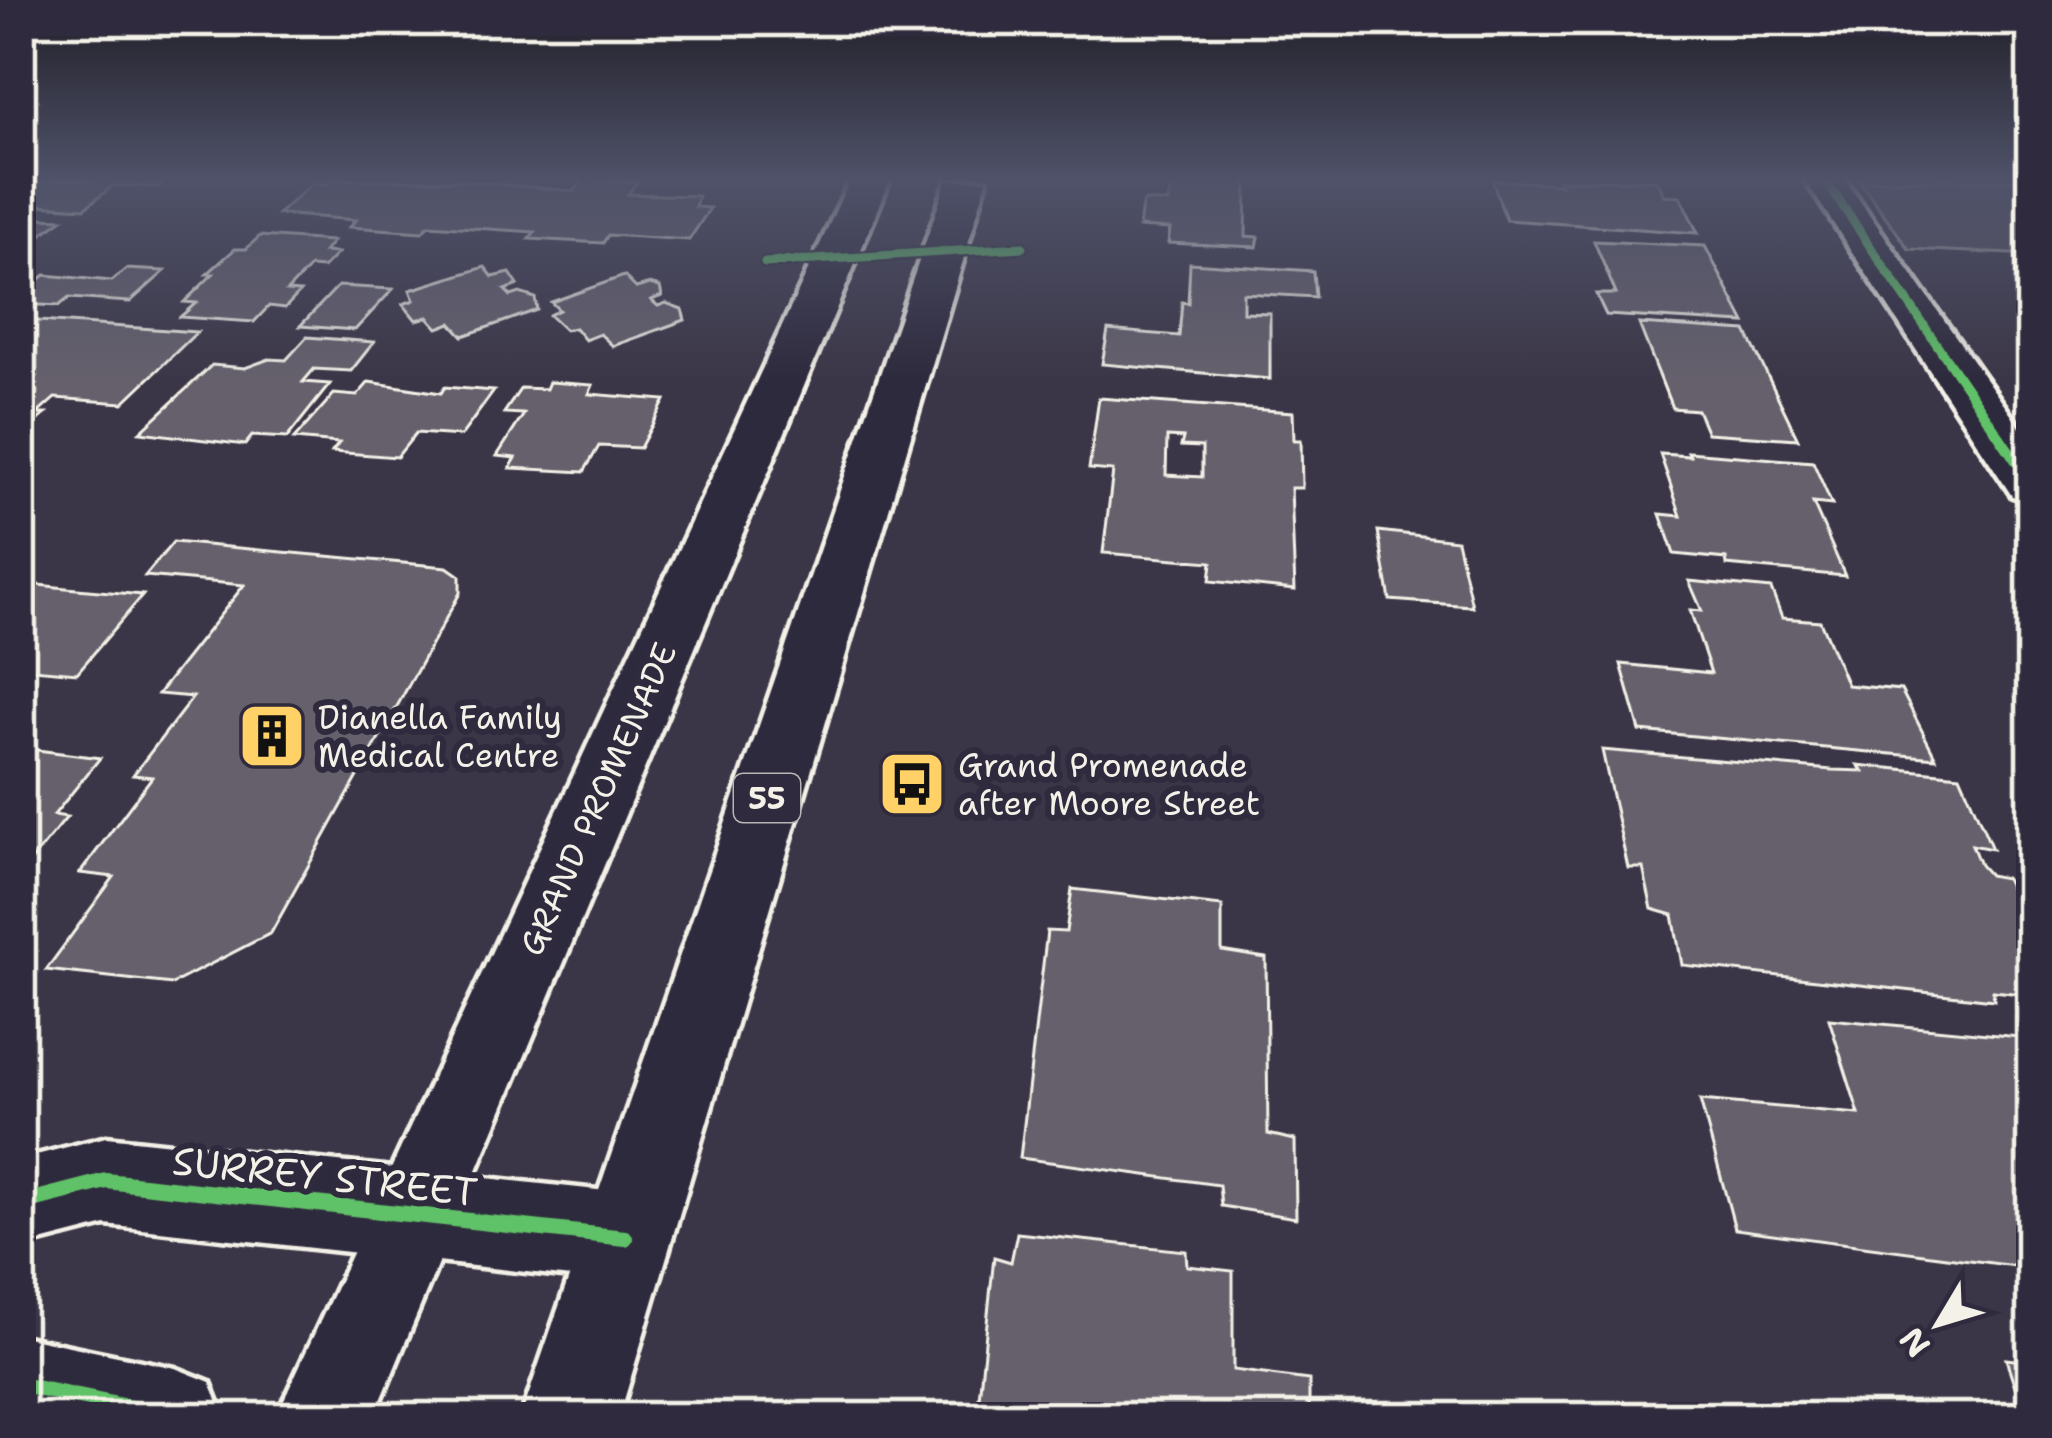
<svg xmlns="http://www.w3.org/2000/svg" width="2052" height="1438" viewBox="0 0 2052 1438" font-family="'Shantell Sans',sans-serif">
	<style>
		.green { fill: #534e5c; stroke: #a4a0a2; stroke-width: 3 }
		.building { fill: #65616c; stroke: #f4f1e8; stroke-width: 3; fill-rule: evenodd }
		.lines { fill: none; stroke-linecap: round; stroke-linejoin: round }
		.minor-casing { stroke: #f4f1e8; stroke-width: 9 }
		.major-casing { stroke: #f4f1e8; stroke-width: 9 }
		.minor { fill: #2f2a3d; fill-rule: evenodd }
		.major { fill: #2f2a3d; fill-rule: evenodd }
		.cycleway-far2-casing { stroke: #2f2a3d; stroke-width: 14 }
		.cycleway-far1-casing { stroke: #2f2a3d; stroke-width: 16 }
		.cycleway-casing { stroke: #2f2a3d; stroke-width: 24 }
		.cycleway-far2 { stroke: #61c268; stroke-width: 9 }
		.cycleway-far1 { stroke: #61c268; stroke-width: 10 }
		.cycleway { stroke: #61c268; stroke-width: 16 }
		.labels { text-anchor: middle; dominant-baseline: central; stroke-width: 12; stroke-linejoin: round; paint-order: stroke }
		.shield { fill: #2f2a3d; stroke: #b9b5b5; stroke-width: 3 }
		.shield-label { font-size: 30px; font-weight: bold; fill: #f4f1e8 }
		.poi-label { font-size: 33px; fill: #f4f1e8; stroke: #2f2a3d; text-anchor: start }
		.street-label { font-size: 33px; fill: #f4f1e8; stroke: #2f2a3d }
		.near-street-label { font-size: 39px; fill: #f4f1e8; stroke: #2f2a3d }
	</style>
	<rect width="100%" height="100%" fill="#3b3647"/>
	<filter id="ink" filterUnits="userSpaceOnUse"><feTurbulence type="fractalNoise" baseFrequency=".00833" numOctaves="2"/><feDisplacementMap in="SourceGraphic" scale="24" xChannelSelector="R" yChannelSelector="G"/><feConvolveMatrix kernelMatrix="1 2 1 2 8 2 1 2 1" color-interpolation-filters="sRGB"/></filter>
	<g filter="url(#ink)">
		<path class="green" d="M1859 180H2031V255L1909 249Z"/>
		<g class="building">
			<path d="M21 180H166L158 187 114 185 85 208 21 204Z"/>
			<path d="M331 180H458L574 191 583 180 637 182 628 194 698 196 695 207 710 208 689 240 608 235 603 243 529 239 535 232 429 225 422 232 349 227 356 220 278 214 313 183 326 185Z"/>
			<path d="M1172 180H1247L1246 236 1259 237 1257 247 1168 243 1170 229 1139 227 1142 205 1145 201 1168 203Z"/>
			<path d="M1492 180 1561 184 1558 180H1657L1664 195 1680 196 1698 233 1506 220Z"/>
			<path d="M21 217 63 219 21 249Z"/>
			<path d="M260 236 333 241 324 252 338 253 323 268 310 267 287 291 300 292 285 308 269 306 254 322 180 317 196 303 184 302 213 274H207L235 249H246Z"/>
			<path d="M1594 241 1705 246 1745 323 1606 315 1596 294H1616Z"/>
			<path d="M1190 263 1313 271 1315 297 1243 293V312L1270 313V379L1102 364 1108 330 1179 336 1182 302 1188 303Z"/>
			<path d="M485 267 493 277 510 273 518 285 505 290 511 296 520 293 535 298 537 310 463 336 451 323 438 328 428 317 416 320 403 304 414 300 410 290Z"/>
			<path d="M126 269 165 271 130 302 69 298 59 306 21 304V294L45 275 112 281Z"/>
			<path d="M624 276 636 288 650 284 660 287 662 296 651 300 658 306 666 303 682 309 685 320 613 346 600 334 585 340 575 328 565 330 549 315 559 310 551 302Z"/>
			<path d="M338 286 393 289 355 330 300 326Z"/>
			<path d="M35 320 39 321 197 332 123 403 55 398 37 414H46L21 433V331Z"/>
			<path d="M1639 324 1746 331 1798 439 1707 433 1697 410 1672 408Z"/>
			<path d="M307 337 374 342 351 371 314 369 303 382 330 384 287 438 252 436 245 445 140 432 212 365 245 368 269 359 286 360Z"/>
			<path d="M369 382 441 393 445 387 494 391 461 436 416 433 397 457 332 452 339 443 294 439 334 394 357 396Z"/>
			<path d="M549 382 593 385 589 394 665 400 640 448 599 446 584 472 510 468 516 458 497 456 524 414 504 413 521 388 546 389Z"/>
			<path d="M1099 398 1293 412 1294 440H1301L1302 488H1291L1295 590 1210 581 1212 562 1103 553 1113 471 1089 469ZM1167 437 1183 438 1181 446 1202 447V477L1166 475Z"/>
			<path d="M1688 452 1813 462 1832 505 1813 503 1845 576 1727 565 1726 559 1674 554 1660 514 1681 516 1660 454 1690 456Z"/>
			<path d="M1378 531 1457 540 1472 606 1390 600Z"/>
			<path d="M173 542 447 567 460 576V593L271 933 172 984 46 970 114 877 80 873 152 777 133 775 193 697 158 694 244 585 145 576Z"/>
			<path d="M1689 581 1771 589 1782 618 1820 621 1847 685 1901 690 1936 758 1640 731 1621 664 1711 673 1690 610 1702 611Z"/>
			<path d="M29 584 66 588 143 595 77 673 21 668V593Z"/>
			<path d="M21 748 100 758 54 815 67 817 21 873Z"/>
			<path d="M1602 750 1832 770 1863 771 1858 765 1960 775 1992 849 1972 845 1980 865 1989 875 2005 878 2031 930V995L1993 991 1994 1000 1682 965 1673 915 1652 909 1643 868H1628Z"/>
			<path d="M1072 889 1222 906V951L1266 958 1268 1134 1295 1140 1296 1218 1221 1206 1219 1185 1020 1158 1047 931 1066 932Z"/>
			<path d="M1829 1019 2031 1038V1304L2015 1266 1735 1229 1700 1100 1859 1114Z"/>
			<path d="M1017 1233 1186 1251 1187 1266 1233 1271V1370L1309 1380V1417H977L994 1257 1011 1262Z"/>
			<path d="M2006 1359 2031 1362V1417H2025Z"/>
		</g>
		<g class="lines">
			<defs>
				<g id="minor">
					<path d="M1805 180H1845L2031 443V501L2012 496Z"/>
					<path d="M106 1137 625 1193 657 1206 670 1238 657 1270 625 1283 106 1225 21 1247V1159Z"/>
					<path d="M21 1336 175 1368 210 1382 224 1417H21Z"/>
				</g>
				<g id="major">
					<path d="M850 180H890L374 1417H276Z"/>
					<path d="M947 180H987L619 1417H521Z"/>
				</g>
			</defs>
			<use href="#minor" class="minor-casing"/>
			<use href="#major" class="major-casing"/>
			<use href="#minor" class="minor"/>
			<use href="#major" class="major"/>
			<defs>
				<g id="cycleway-far2">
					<path d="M1825 180 1974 399"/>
					<path d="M765 263 1023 247"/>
				</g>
				<path id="cycleway-far1" d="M1972 396 2031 483"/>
				<g id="cycleway">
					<path d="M21 1203 106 1181 625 1238"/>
					<path d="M21 1385 175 1417"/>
				</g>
			</defs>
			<use href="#cycleway-far2" class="cycleway-far2-casing"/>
			<use href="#cycleway-far1" class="cycleway-far1-casing"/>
			<use href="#cycleway" class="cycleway-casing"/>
			<use href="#cycleway-far2" class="cycleway-far2"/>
			<use href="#cycleway-far1" class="cycleway-far1"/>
			<use href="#cycleway" class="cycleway"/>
		</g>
	</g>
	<linearGradient id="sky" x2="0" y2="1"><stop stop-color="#201e27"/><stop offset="0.47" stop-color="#4f5269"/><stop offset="1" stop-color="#4f5269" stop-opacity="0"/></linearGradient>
	<rect width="2052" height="381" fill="url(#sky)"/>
	<defs>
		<symbol id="building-square" viewBox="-11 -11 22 22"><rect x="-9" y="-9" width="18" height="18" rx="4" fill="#ffd166" stroke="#2f2a3d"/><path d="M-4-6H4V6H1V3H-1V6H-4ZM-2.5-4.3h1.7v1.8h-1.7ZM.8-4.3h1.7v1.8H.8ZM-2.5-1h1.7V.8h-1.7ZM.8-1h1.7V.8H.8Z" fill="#111"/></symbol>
		<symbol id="bus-square" viewBox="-11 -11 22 22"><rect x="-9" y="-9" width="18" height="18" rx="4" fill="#ffd166" stroke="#2f2a3d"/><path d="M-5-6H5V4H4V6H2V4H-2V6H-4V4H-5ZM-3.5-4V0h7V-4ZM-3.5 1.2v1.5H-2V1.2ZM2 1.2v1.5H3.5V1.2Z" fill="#111"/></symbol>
	</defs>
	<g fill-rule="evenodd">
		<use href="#building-square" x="234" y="698" width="76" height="76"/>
		<use href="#bus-square" x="874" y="746" width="76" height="76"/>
	</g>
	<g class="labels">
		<rect class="shield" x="734" y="774" width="66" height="48" rx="9"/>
		<g class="shield-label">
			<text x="767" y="798">55</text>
		</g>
		<g class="poi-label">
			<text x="318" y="717">Dianella Family<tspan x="318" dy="38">Medical Centre</tspan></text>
			<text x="958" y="765">Grand Promenade<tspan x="958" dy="38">after Moore Street</tspan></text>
		</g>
		<g class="street-label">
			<text transform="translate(598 799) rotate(-66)">GRAND PROMENADE</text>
		</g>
		<g class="near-street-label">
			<text transform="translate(325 1176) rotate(6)">SURREY STREET</text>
		</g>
	</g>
	<rect width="2052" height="1438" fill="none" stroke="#2f2a3d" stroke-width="72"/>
	<rect x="36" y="36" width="1980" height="1366" fill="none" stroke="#f4f1e8" stroke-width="4.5" filter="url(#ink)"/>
	<g transform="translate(1938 1324) rotate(232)" stroke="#2f2a3d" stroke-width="9" paint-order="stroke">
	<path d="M0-9L21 45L0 30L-21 45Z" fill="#f4f1e8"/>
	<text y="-18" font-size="33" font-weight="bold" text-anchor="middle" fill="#f4f1e8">N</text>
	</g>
</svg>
